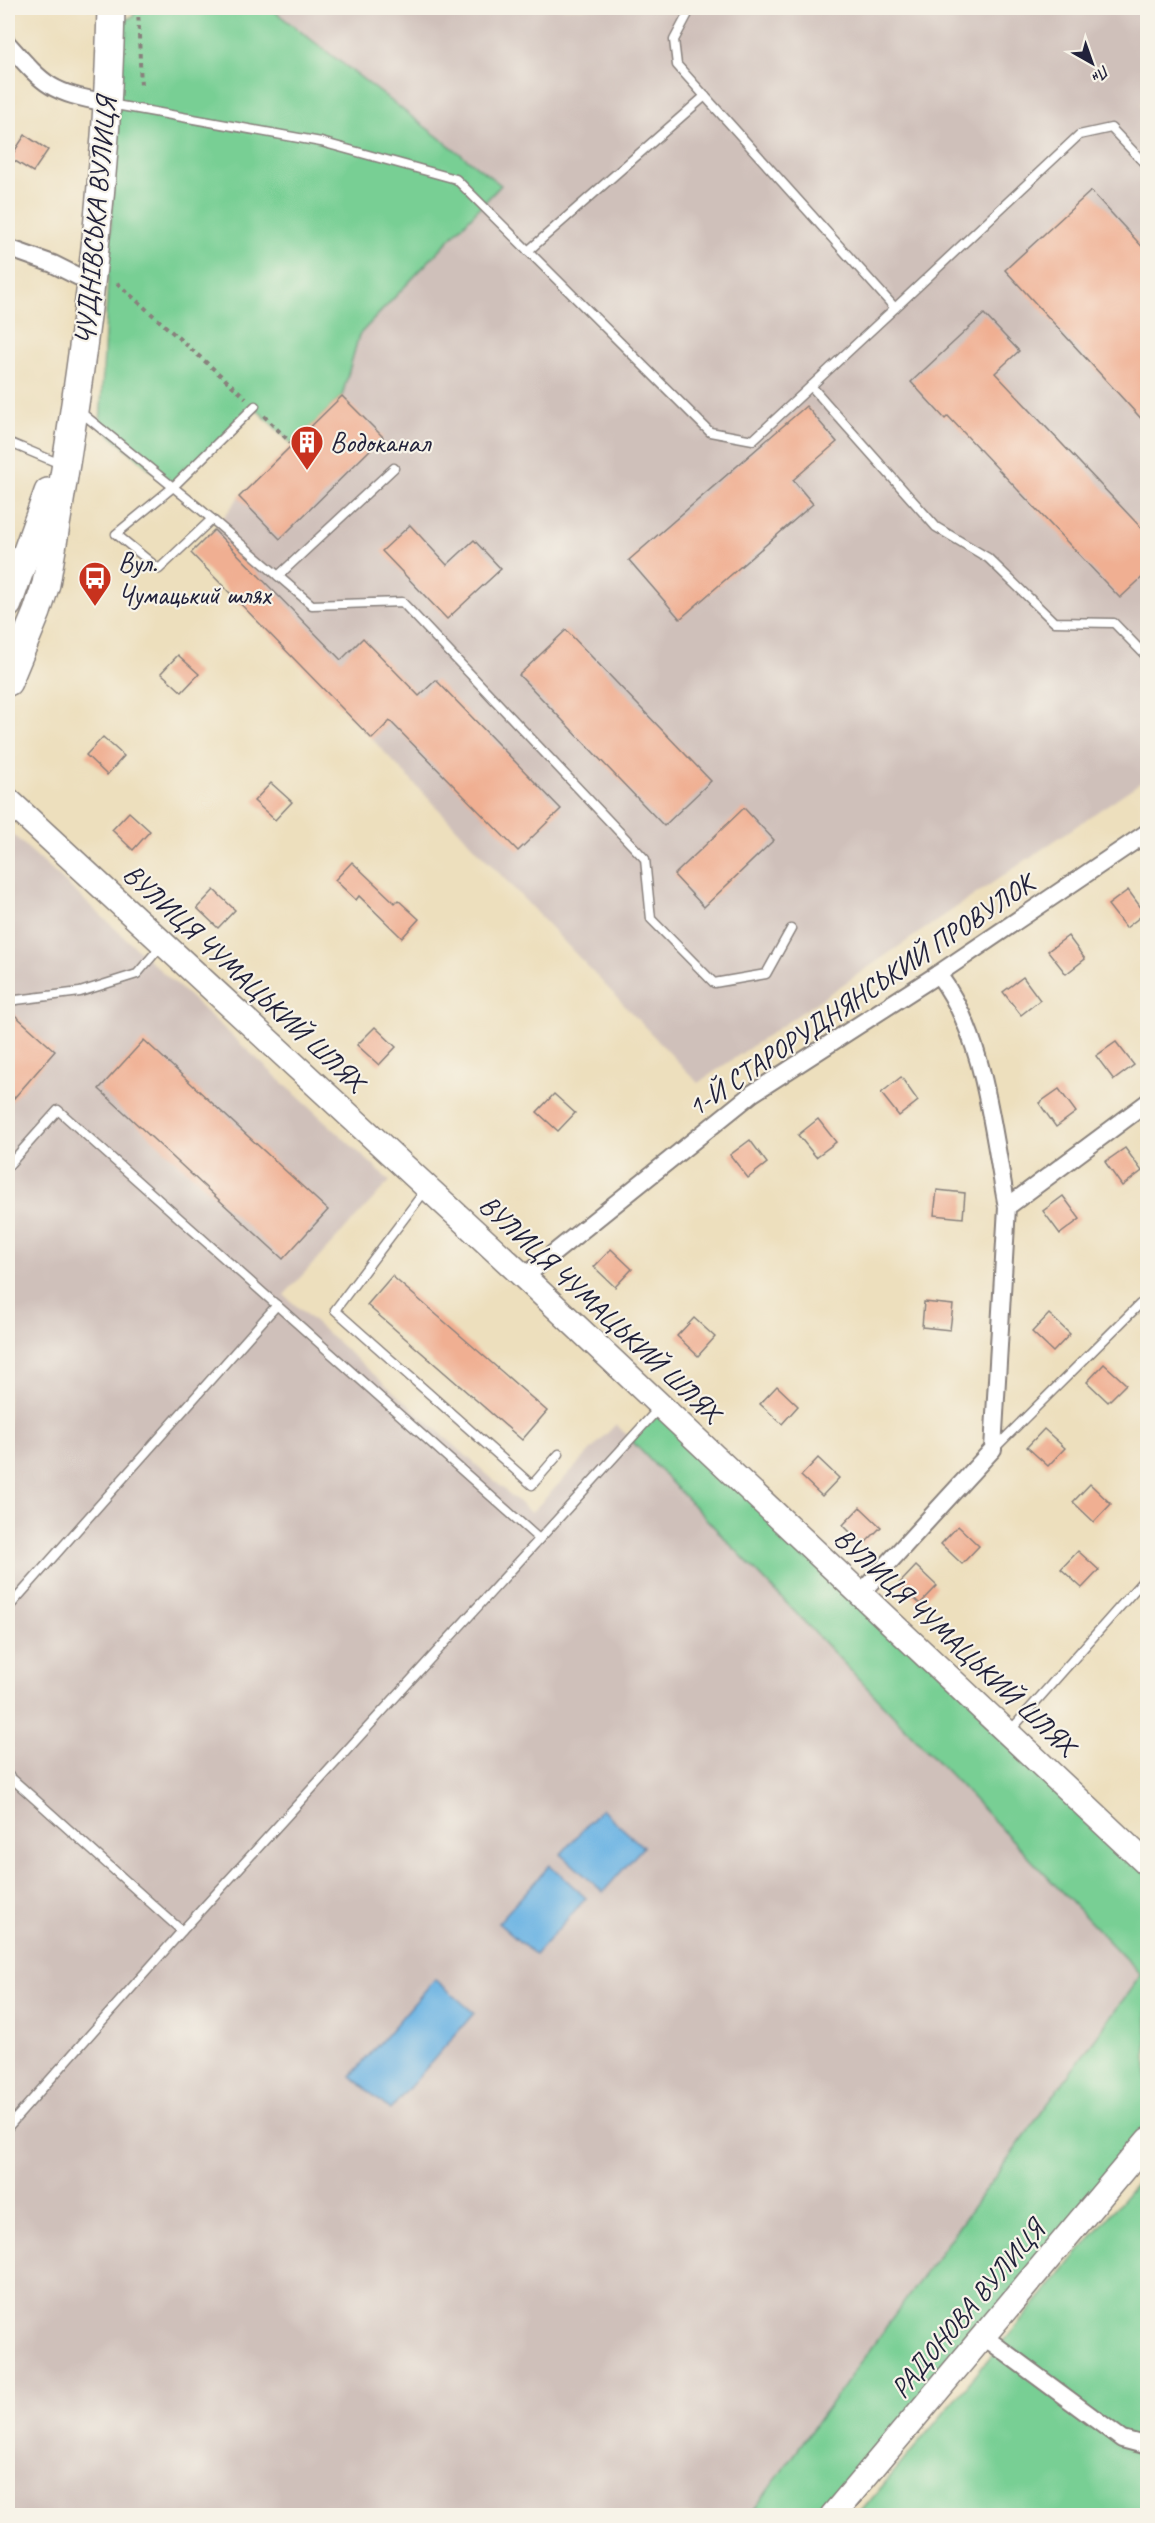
<svg xmlns="http://www.w3.org/2000/svg" width="1155" height="2523" viewBox="0 0 1155 2523" font-family="Caveat,sans-serif">
	<style>
		.industrial { fill: #cfc0ba }
		.green { fill: #78cf94; stroke: #4d7868; stroke-width: 1.5 }
		.water { fill: #6bb3e3; stroke: #466a8f; stroke-width: 1.5 }
		.building { fill: #f0af92 }
		.lines { fill: none; stroke-linecap: round; stroke-linejoin: round }
		.lane-casing { stroke: #88807c; stroke-width: 11 }
		.street-casing { stroke: #88807c; stroke-width: 20 }
		.secondary-casing { stroke: #88807c; stroke-width: 27 }
		.primary-casing { stroke: #88807c; stroke-width: 30 }
		.path { stroke: #88807c; stroke-width: 4; stroke-dasharray: 4.5 4.5; stroke-linecap: butt }
		.lane { stroke: #fff; stroke-width: 8 }
		.street { stroke: #fff; stroke-width: 16 }
		.secondary { stroke: #fff; stroke-width: 24 }
		.primary { stroke: #fff; stroke-width: 27 }
		.labels { text-anchor: middle; dominant-baseline: central; stroke-width: 4.5; stroke-linejoin: round; paint-order: stroke }
		.street-label { font-size: 28px; fill: #22223b; stroke: #f7f3e8 }
		.poi-label { font-size: 28px; fill: #22223b; stroke: #f7f3e8; text-anchor: start }
	</style>
	<rect width="100%" height="100%" fill="#f7f3e8"/>
	<filter id="ink" filterUnits="userSpaceOnUse"><feTurbulence type="fractalNoise" baseFrequency=".0167" numOctaves="2"/><feDisplacementMap in="SourceGraphic" scale="12" xChannelSelector="R" yChannelSelector="G"/><feConvolveMatrix kernelMatrix="1 2 1 2 8 2 1 2 1" color-interpolation-filters="sRGB"/></filter>
	<filter id="wash" filterUnits="userSpaceOnUse"><feTurbulence type="fractalNoise" baseFrequency=".008" numOctaves="4" result="noise"/><feDisplacementMap in="SourceGraphic" scale="24" xChannelSelector="R" yChannelSelector="G"/><feGaussianBlur stdDeviation="1.35" result="paint"/><feColorMatrix in="noise" values="0 0 0 0 0 0 0 0 0 0 0 0 0 0 0 0 0 1.4 0 .05"/><feComposite in="paint" operator="in"/></filter>
	<g filter="url(#wash)">
		<rect width="100%" height="100%" fill="#eddfbd"/>
		<g class="industrial">
			<path d="M270 8H1147V98L1140 105 1148 109 1147 778 698 1083 372 739 343 699 191 553 214 530 239 497 342 396 359 335 501 185Z"/>
			<path d="M8 830 390 1181 284 1295 531 1513 616 1424 1141 1975 750 2515H8Z"/>
		</g>
		<g class="green">
			<path d="M134 8H140L141 12 151 8H270L501 185 359 335 342 396 293 445 254 407 172 488 100 426 122 21 134 16Z"/>
			<path d="M660 1406 1147 1865V2140L832 2515H750L1141 1975 630 1439Z"/>
			<path d="M1147 2171V2515H858Z"/>
		</g>
		<g class="water">
			<path d="M601 1809 643 1847 603 1892 561 1854Z"/>
			<path d="M550 1865 586 1898 535 1955 498 1923Z"/>
			<path d="M435 1979 474 2013 390 2110 351 2076Z"/>
		</g>
		<g id="blocks">
			<g class="building">
				<path d="M25 135 48 150 33 172 10 158Z"/>
				<path d="M1091 191 1148 253V426L1005 270Z"/>
				<path d="M984 314 1019 351 995 373 1148 535V572L1120 598 948 416 945 419 911 382Z"/>
				<path d="M342 396 383 437 280 539 239 497Z"/>
				<path d="M806 406 837 442 793 480 813 504 680 619 629 560Z"/>
				<path d="M410 525 447 565 474 540 501 569 447 619 382 551Z"/>
				<path d="M214 530 341 660 363 638 419 696 436 680 561 809 518 851 390 721 372 739 191 553Z"/>
				<path d="M566 630 711 781 664 826 519 675Z"/>
				<path d="M178 655 199 674 182 692 161 673Z"/>
				<path d="M103 737 124 756 107 775 86 755Z"/>
				<path d="M271 783 292 802 275 820 254 801Z"/>
				<path d="M744 808 774 840 704 907 674 875Z"/>
				<path d="M129 812 150 831 133 850 112 830Z"/>
				<path d="M352 862 395 903 398 900 419 919 402 938 359 896 356 900 335 880Z"/>
				<path d="M214 890 235 910 218 928 197 908Z"/>
				<path d="M1128 890 1145 913 1126 928 1108 905Z"/>
				<path d="M1068 936 1085 959 1066 974 1048 951Z"/>
				<path d="M1023 977 1040 1000 1021 1015 1003 992Z"/>
				<path d="M8 1009 55 1051 8 1105Z"/>
				<path d="M375 1027 396 1047 379 1065 357 1045Z"/>
				<path d="M144 1040 328 1210 283 1259 99 1089Z"/>
				<path d="M1116 1042 1134 1065 1114 1080 1096 1056Z"/>
				<path d="M901 1077 918 1101 899 1116 881 1093Z"/>
				<path d="M1059 1089 1076 1112 1056 1127 1039 1103Z"/>
				<path d="M554 1094 575 1113 558 1131 537 1112Z"/>
				<path d="M818 1119 836 1142 816 1157 798 1135Z"/>
				<path d="M750 1140 767 1163 748 1178 730 1155Z"/>
				<path d="M1125 1148 1142 1171 1122 1186 1105 1162Z"/>
				<path d="M937 1190 965 1193 963 1218 934 1215Z"/>
				<path d="M1063 1196 1080 1219 1060 1234 1043 1211Z"/>
				<path d="M611 1249 632 1269 615 1287 594 1267Z"/>
				<path d="M392 1276 547 1411 522 1440 367 1305Z"/>
				<path d="M924 1302 953 1305 950 1330 922 1327Z"/>
				<path d="M1049 1314 1070 1334 1053 1352 1032 1332Z"/>
				<path d="M694 1318 715 1337 698 1356 677 1336Z"/>
				<path d="M1104 1364 1126 1384 1108 1402 1087 1382Z"/>
				<path d="M777 1386 798 1406 782 1424 760 1404Z"/>
				<path d="M1044 1429 1065 1448 1048 1466 1027 1447Z"/>
				<path d="M818 1458 839 1478 822 1496 801 1476Z"/>
				<path d="M1090 1484 1111 1504 1094 1522 1073 1502Z"/>
				<path d="M860 1507 881 1527 863 1545 843 1525Z"/>
				<path d="M958 1526 979 1546 962 1564 941 1544Z"/>
				<path d="M1078 1551 1099 1570 1082 1588 1061 1569Z"/>
				<path d="M916 1566 937 1586 920 1604 899 1584Z"/>
			</g>
		</g>
	</g>
	<g filter="url(#ink)">
		<use href="#blocks" fill-opacity="0" stroke="#88807c" stroke-width="1.5"/>
		<g class="lines">
			<defs>
				<g id="lane">
					<path d="M110 104 321 142 456 179 710 432 753 440 895 308 677 65 674 40 691 8"/>
					<path d="M528 251 705 96"/>
					<path d="M895 308 1079 135 1111 128 1148 167"/>
					<path d="M811 386 936 527 988 558 1054 622 1114 623 1148 658"/>
					<path d="M78 410 199 508 312 605 402 602 645 859 651 919 714 983 766 974 791 929"/>
					<path d="M8 442 58 463"/>
					<path d="M212 519 159 569 116 534 172 488 255 406"/>
					<path d="M278 576 394 468"/>
					<path d="M8 1001 80 992 137 974 161 946"/>
					<path d="M8 1166 58 1110 539 1539"/>
					<path d="M427 1188 335 1310 532 1485 559 1454"/>
					<path d="M994 1449 1140 1304"/>
					<path d="M8 1608 277 1305"/>
					<path d="M1009 1732 1148 1575"/>
					<path d="M8 1775 182 1931 659 1408"/>
					<path d="M8 2127 182 1931"/>
				</g>
				<g id="street">
					<path d="M8 44C46 87 50 92 107 103"/>
					<path d="M8 248 53 264 91 283"/>
					<path d="M938 974C986 1038 992 1130 1007 1207"/>
					<path d="M524 1277 753 1093 938 974 1148 832"/>
					<path d="M861 1593 993 1449 1007 1207 1148 1102"/>
					<path d="M983 2336 1122 2439 1148 2446"/>
				</g>
				<g id="secondary">
					<path d="M8 800 524 1277 1148 1865"/>
					<path d="M832 2516 1148 2140"/>
				</g>
				<g id="primary">
					<path d="M8 604 48 492"/>
					<path d="M8 682 37 612 46 584C79 394 107 201 111 8"/>
				</g>
			</defs>
			<use href="#lane" class="lane-casing"/>
			<use href="#street" class="street-casing"/>
			<use href="#secondary" class="secondary-casing"/>
			<use href="#primary" class="primary-casing"/>
			<g class="path">
				<path d="M138 8 141 88"/>
				<path d="M117 283 246 398"/>
				<path d="M264 416 293 445"/>
			</g>
			<use href="#lane" class="lane"/>
			<use href="#street" class="street"/>
			<use href="#secondary" class="secondary"/>
			<use href="#primary" class="primary"/>
		</g>
	</g>
	<defs>
		<symbol id="building-pin" viewBox="-11 -11 22 30"><path d="M0 17L-7.5 6A9.5 9.5 0 1 1 7.5 6Z" fill="#c8321e" stroke="#f7f3e8"/><path d="M-4-6H4V6H1V3H-1V6H-4ZM-2.5-4.3h1.7v1.8h-1.7ZM.8-4.3h1.7v1.8H.8ZM-2.5-1h1.7V.8h-1.7ZM.8-1h1.7V.8H.8Z" fill="#fff"/></symbol>
		<symbol id="bus-pin" viewBox="-11 -11 22 30"><path d="M0 17L-7.5 6A9.5 9.5 0 1 1 7.5 6Z" fill="#c8321e" stroke="#f7f3e8"/><path d="M-5-6H5V4H4V6H2V4H-2V6H-4V4H-5ZM-3.5-4V0h7V-4ZM-3.5 1.2v1.5H-2V1.2ZM2 1.2v1.5H3.5V1.2Z" fill="#fff"/></symbol>
	</defs>
	<g fill-rule="evenodd">
		<use href="#building-pin" x="288" y="423" width="38" height="52"/>
		<use href="#bus-pin" x="76" y="559" width="38" height="52"/>
	</g>
	<g class="labels">
		<g class="street-label">
			<text transform="translate(95 221) rotate(-85)">ЧУДНІВСЬКА ВУЛИЦЯ</text>
			<text transform="translate(244 977) rotate(43)">ВУЛИЦЯ ЧУМАЦЬКИЙ ШЛЯХ</text>
			<text transform="translate(860 995) rotate(-34)">1-Й СТАРОРУДНЯНСЬКИЙ ПРОВУЛОК</text>
			<text transform="translate(600 1308) rotate(43)">ВУЛИЦЯ ЧУМАЦЬКИЙ ШЛЯХ</text>
			<text transform="translate(955 1641) rotate(43)">ВУЛИЦЯ ЧУМАЦЬКИЙ ШЛЯХ</text>
			<text transform="translate(967 2309) rotate(-50)">РАДОНОВА ВУЛИЦЯ</text>
		</g>
		<g class="poi-label">
			<text x="330" y="442">Водоканал</text>
			<text x="118" y="562">Вул.<tspan x="118" dy="32">Чумацький шлях</tspan></text>
		</g>
	</g>
	<rect width="1155" height="2523" fill="none" stroke="#f7f3e8" stroke-width="30"/>
	<g transform="translate(1092 63) rotate(140)" stroke="#f7f3e8" stroke-width="4.5" paint-order="stroke">
	<path d="M0-4.5L10 22L0 15L-10 22Z" fill="#22223b"/>
	<text y="-9" font-size="16" font-weight="bold" text-anchor="middle" fill="#22223b">Пн</text>
	</g>
</svg>
